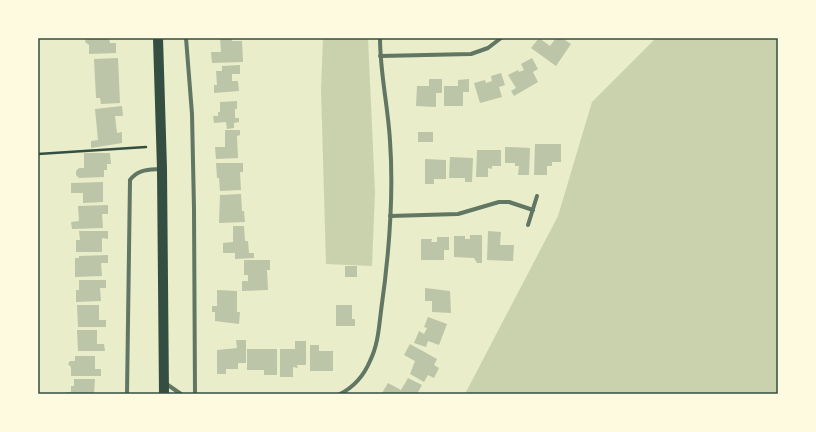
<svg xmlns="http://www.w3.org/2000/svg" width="816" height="432" viewBox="0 0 816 432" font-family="'Sofia Sans Condensed',sans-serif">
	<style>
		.green { fill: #cad2ad }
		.building { fill: #bcc5a7 }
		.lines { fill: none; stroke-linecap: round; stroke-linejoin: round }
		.path { stroke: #344e41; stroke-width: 2.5 }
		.minor { stroke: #617663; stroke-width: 4 }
		.primary { stroke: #344e41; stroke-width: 10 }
		.neatline { fill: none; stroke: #344e41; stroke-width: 1.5 }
	</style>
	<rect width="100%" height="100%" fill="#e9edc9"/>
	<g class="green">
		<path d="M323 38H368L375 192 372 266 326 264 321 89Z"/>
		<path d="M656 38H778V394H465L558 216 592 102Z"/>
	</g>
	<g class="building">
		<path d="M86 38H109L110 43H116V53L89 54V45L85 42Z"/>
		<path d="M220 38H232V41H242L243 62 212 63 211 52H221Z"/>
		<path d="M539 38 550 46 556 38H562L571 44 556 66 531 48Z"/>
		<path d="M118 58 120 103 101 104 100 98H96L94 59Z"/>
		<path d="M532 58 538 69 533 72 538 82 514 96 511 91 516 88 508 75 518 70 519 72 524 70 521 64Z"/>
		<path d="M240 65V74H232V81H238L239 91 214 93V85H217L216 71H222V66Z"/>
		<path d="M501 73 505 85 499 87 502 97 480 103 474 83 485 80 486 83 492 81 491 76Z"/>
		<path d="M429 79H442V93H436V107L416 106 417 86H429Z"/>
		<path d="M469 79V92H463V106H444V86H458V80Z"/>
		<path d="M237 101V109H235V118H239V122L234 123V128L227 129 226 122 214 123 213 116H218V112H220V102Z"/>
		<path d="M122 106 123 116H115L117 133 122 132V143L91 148V141L98 140 95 109Z"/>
		<path d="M225 130H240V135L237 136 238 158 216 159 215 147H225Z"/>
		<rect x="418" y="132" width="15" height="10"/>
		<path d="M535 144H561V162H552V166H547V175H534Z"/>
		<path d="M505 147 530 148 529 175H518L519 166H515V163H505Z"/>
		<path d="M477 150H501V166H492V169L488 168V177H476Z"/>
		<path d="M84 153H110L111 164H107V170H104V177L79 178 76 175V171L79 168H84Z"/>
		<path d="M450 157 473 158 472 182H465V178H449Z"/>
		<path d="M425 159 446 160V179H434V184H425Z"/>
		<path d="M216 163H243V172H240L241 190 220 191 219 178H217Z"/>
		<path d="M103 182V202L83 203V193H71V183Z"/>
		<path d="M241 194 242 211H244L245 222 219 223 220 195Z"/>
		<path d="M108 205V214H102L103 228 72 229 71 222 79 221 78 206Z"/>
		<path d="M233 226H244L245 241H248L249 253H254V258L235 259V253H223V243L233 242Z"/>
		<path d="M79 231H108V239L102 238V252H76V240H80Z"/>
		<path d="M488 231 501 232 500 245H514L513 261 487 260Z"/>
		<path d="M470 235H482V263H477L474 258 454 257V236H465V239H470Z"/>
		<path d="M437 237H449V250H444V260H421V239H432L431 242H437Z"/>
		<path d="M108 255V263H101L102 276 75 277V258H79V256Z"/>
		<path d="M244 260H270V270H267L268 290 242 291V281H248V275H244Z"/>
		<rect x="345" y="266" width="12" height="11"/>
		<path d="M79 280H106V288H100L101 301 76 302V290H79Z"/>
		<path d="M425 288 450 291 451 313 432 312V301H425Z"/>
		<path d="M217 290 237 291V312H240L239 324 215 321V312H212V306H217Z"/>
		<path d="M77 305H99V320H106V327H78Z"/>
		<path d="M336 305H352V319H355V326H336Z"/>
		<path d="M428 317 447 324 439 345 428 341 426 347 414 343 419 331 424 334 427 328 424 327Z"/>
		<path d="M77 330H97V344H104L105 351H78Z"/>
		<path d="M236 340H246V363H238V369H226V374H217V350L237 348Z"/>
		<path d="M295 341H306V365H297L298 368 293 367V377H280V349H295Z"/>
		<path d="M410 344 437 359 434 365 439 368 434 378 428 375 424 382 410 374 415 361 404 355Z"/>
		<path d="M310 345H319V351H333V371H310Z"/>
		<path d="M247 349H277V375H264V370H247Z"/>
		<path d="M75 356H95V369H101V376H71V367L68 364 70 361H75Z"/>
		<path d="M408 378 422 385 417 394 382 393 388 383 401 390Z"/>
		<path d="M74 379H95L94 394H65L67 392H71V386H74Z"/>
	</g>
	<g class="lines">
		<path class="path" d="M38 154 146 147"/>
		<g class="minor">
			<path d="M186 38 192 114 194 209 195 394"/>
			<path d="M380 56 471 54 488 48 501 38"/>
			<path d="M390 216 458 214 499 202H509L533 210"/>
			<path d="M528 225 537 196"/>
			<path d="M165 383 181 394"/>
			<path d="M127 394 130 180C138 169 148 170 161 169"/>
			<path d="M340 394C354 387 364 375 370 361 378 345 379 327 381 311 389 255 394 197 390 141 388 106 380 73 380 38"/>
		</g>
		<path class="primary" d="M158 38 162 169 164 394"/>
	</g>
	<rect width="816" height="432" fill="none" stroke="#fefae0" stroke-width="78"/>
	<rect x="39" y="39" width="738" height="354" class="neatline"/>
</svg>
